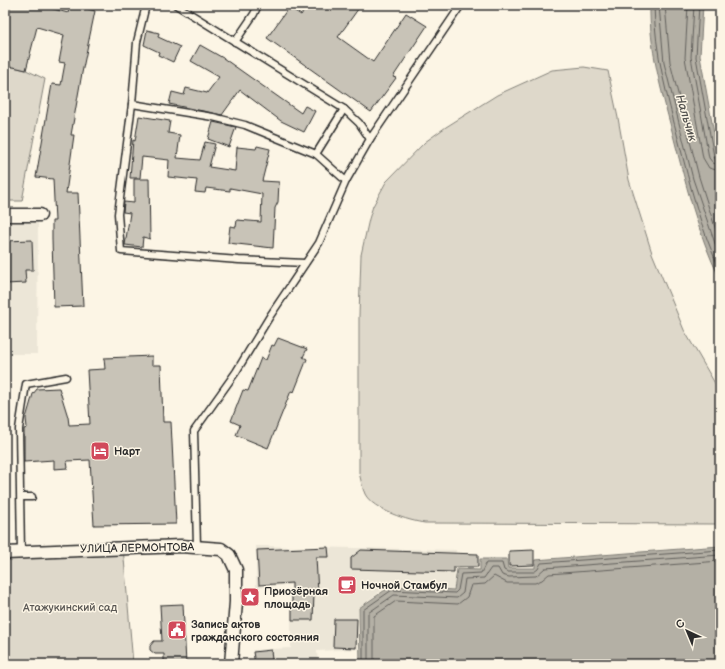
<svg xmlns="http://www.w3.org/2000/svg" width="725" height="669" viewBox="0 0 725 669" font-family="'Balsamiq Sans',sans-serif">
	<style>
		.built { fill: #ece6d7 }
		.green { fill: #ded8ca; stroke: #84827a }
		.water { fill: #b4b0a5; stroke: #7d7b74 }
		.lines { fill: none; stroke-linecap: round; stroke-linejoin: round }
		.shore { stroke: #62605c; stroke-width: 1 }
		.building { fill: #c8c3b7; stroke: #2b2b2b }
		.service-casing { stroke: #2b2b2b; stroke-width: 9 }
		.minor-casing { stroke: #2b2b2b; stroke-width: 15 }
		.service { stroke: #fcf5e5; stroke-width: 6 }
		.minor { stroke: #fcf5e5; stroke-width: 12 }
		.labels { text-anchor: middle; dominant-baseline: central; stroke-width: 3; stroke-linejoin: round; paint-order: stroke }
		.poi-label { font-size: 11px; font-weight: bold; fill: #2b2b2b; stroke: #fcf5e5; text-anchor: start }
		.street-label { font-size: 11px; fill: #2b2b2b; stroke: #fcf5e5 }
		.park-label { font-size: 11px; fill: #585653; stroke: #fcf5e5 }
		.water-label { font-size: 12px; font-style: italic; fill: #545350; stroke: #fcf5e5 }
	</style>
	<rect width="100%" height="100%" fill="#fcf5e5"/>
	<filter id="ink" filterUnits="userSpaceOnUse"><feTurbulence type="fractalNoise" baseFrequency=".025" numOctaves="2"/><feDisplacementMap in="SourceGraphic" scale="8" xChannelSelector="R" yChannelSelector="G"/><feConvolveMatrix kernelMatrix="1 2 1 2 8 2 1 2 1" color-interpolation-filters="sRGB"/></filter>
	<g filter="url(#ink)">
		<g class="built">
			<path d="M5 221H38L37 354H5Z"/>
			<path d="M256 546 456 550 454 589 389 585 358 608V649L317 651 318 664H253V650L291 648V585L256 587Z"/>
		</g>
		<g class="green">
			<path d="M5 65 26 70 45 79 22 201H5Z"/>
			<path d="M584 67 608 71 618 118 629 180 652 253 684 330 720 392V524L425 523C409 521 373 510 365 494 362 488 361 479 359 473V316L361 255 369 219 373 206 386 182 425 142 446 127 497 95 552 70Z"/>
			<path d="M123 547 133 664H5V553Z"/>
		</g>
		<g class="water">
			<path d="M650 5H703L700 56 720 167V279C697 232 685 181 672 131 661 89 649 48 650 5Z"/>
			<path d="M720 546V664H360L359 608 391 586 454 590 457 569 480 570V559H507L508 568H535V560Z"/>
		</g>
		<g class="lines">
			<g class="shore">
				<path d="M654 5C655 55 667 95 679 142 690 185 701 230 720 270"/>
				<path d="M659 5 664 63 693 179 720 258"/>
				<path d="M665 5 670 62 699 177 720 243"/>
				<path d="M688 5 685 58 703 158 709 168 720 171"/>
				<path d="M694 5 691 57 709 158 713 163 720 165"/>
				<path d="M699 5 696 57 714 157 716 160H720"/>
				<path d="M363 664V610L392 590 455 593 458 590 461 574 481 573 486 563H502L504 570 508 572H534L538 569 541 563 720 550"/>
				<path d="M368 664V613L394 595 457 598 463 593 465 579 484 578 491 568H498L502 575 509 577 536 576 545 568 720 555"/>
				<path d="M374 664V616L396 601 458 604 467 597 471 585 485 584 494 576 507 583H535L542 580 549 574 720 561"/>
			</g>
		</g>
		<g class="building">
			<path d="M5 5H39L68 13 70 5H89L88 9 95 11 82 73 71 135H74L66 193H78L83 306 54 307 52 239V221H55L53 179 36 177 52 84 61 85 65 63 59 62 64 35 37 27 26 70 5 65Z"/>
			<path d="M308 5H361L338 37 373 62 406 13 427 26 393 77 396 78 371 112 267 38 289 7 301 15Z"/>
			<path d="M147 30 159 33 158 37 180 47 173 62 158 55 159 52 144 45Z"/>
			<path d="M200 45 223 58 301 113 305 106 315 111 304 132 281 121 240 90 222 115 169 104 172 92 184 95 186 88 207 93 219 77 191 61Z"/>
			<path d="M139 116 170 121 168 133 180 135 177 158 200 160 205 142 215 144 209 167 235 171 237 147 256 149 257 146 270 149 262 181 279 182 278 202 275 208 273 248 228 243 230 226 236 227 237 220 261 222 262 194 230 188V191L206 188 205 193 195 192 197 180 168 177 169 160 142 157 140 178H130L133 140 135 141Z"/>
			<path d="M213 122 236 127 229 147 208 139Z"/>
			<path d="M134 179H149L150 239 143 237 142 247 125 245 130 213 123 212 124 202 134 203Z"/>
			<path d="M32 240 33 270H25L26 283 5 284V241Z"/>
			<path d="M278 338 307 349 303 357 307 359 294 392 291 391 268 448 236 435 240 425 231 421 243 390 248 391 261 358 266 360 272 345 274 346Z"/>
			<path d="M152 356V365H161L163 422H171L176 524 94 525 90 460 67 461 68 468 54 469V460L24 462V429L27 428 26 418 33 394 37 389 59 388 68 417 69 425 90 424 87 370 105 369 104 358Z"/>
			<path d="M328 547 329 557H316L318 594H314L313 620H292V583L259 585 257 550Z"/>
			<path d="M361 550 478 554V567H454V572L351 569V558Z"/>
			<path d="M534 550V565L509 566V551Z"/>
			<path d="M183 604 186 664H164V654H155L150 650V646L154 641H162L160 605Z"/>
			<path d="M334 619H357L356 648 333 647Z"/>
			<path d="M271 650 272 660 266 661 264 664H255L253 652Z"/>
		</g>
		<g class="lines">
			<defs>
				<g id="service">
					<path d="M146 5 137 42 132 104 213 117 245 125 316 154 346 181"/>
					<path d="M176 5 344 109 359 123 370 139 346 181 319 243 270 316 236 372 194 431 197 546"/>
					<path d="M235 42 254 14 258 5"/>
					<path d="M132 104 118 214 121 251 239 260 305 263"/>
					<path d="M370 139 461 5"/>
					<path d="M316 154 344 109"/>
					<path d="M21 497H32"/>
					<path d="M21 552 19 429 26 384 66 377"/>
				</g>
				<g id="minor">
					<path d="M5 215H40"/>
					<path d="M5 553 181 546 221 549 229 555 236 570V602L231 664"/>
				</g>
			</defs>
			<use href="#service" class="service-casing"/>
			<use href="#minor" class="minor-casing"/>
			<use href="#service" class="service"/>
			<use href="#minor" class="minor"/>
		</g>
	</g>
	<defs>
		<symbol id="hotel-square" viewBox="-11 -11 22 22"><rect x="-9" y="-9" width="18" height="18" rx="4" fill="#d1495b" stroke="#fcf5e5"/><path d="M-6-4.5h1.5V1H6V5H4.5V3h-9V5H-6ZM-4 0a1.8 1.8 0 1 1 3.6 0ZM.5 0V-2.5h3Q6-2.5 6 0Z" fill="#fff"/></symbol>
		<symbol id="cafe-square" viewBox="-11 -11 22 22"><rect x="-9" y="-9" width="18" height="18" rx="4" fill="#d1495b" stroke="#fcf5e5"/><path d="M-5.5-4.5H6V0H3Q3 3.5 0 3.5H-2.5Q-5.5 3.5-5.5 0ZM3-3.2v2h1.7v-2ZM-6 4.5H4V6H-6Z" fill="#fff"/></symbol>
		<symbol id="sight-square" viewBox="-11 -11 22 22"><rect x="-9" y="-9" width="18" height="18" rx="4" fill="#d1495b" stroke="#fcf5e5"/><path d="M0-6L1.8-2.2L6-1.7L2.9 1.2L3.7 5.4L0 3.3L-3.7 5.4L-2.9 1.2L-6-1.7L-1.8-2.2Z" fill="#fff"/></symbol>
		<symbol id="civic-square" viewBox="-11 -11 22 22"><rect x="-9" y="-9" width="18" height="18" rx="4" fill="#d1495b" stroke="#fcf5e5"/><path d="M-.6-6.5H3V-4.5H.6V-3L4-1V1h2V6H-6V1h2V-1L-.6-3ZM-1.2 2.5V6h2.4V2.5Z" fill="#fff"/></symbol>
	</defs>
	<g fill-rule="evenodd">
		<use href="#hotel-square" x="89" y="440" width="22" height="22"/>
		<use href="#cafe-square" x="336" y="574" width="22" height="22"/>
		<use href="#sight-square" x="239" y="586" width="22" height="22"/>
		<use href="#civic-square" x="166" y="619" width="22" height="22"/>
	</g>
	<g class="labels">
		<g class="poi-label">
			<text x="114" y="451">Нарт</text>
			<text x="361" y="585">Ночной Стамбул</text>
			<text x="264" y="591">Приозёрная<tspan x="264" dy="13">площадь</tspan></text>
			<text x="191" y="624">Запись актов<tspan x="191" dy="13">гражданского состояния</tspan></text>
		</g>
		<g class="street-label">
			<text transform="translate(137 548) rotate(-1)">УЛИЦА ЛЕРМОНТОВА</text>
		</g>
		<g class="park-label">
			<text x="70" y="607">Атажукинский сад</text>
		</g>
		<g class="water-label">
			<text transform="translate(686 118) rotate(73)">Нальчик</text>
		</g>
	</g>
	<rect width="725" height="669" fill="none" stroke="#fcf5e5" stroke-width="20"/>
	<rect x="10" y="10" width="705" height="649" fill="none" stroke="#2b2b2b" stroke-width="1.5" filter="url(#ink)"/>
	<g transform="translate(687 631) rotate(316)" stroke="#fcf5e5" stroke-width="3" paint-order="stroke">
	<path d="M0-3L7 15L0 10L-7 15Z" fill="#2b2b2b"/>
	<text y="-6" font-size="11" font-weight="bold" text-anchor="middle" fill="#2b2b2b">С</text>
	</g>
</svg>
